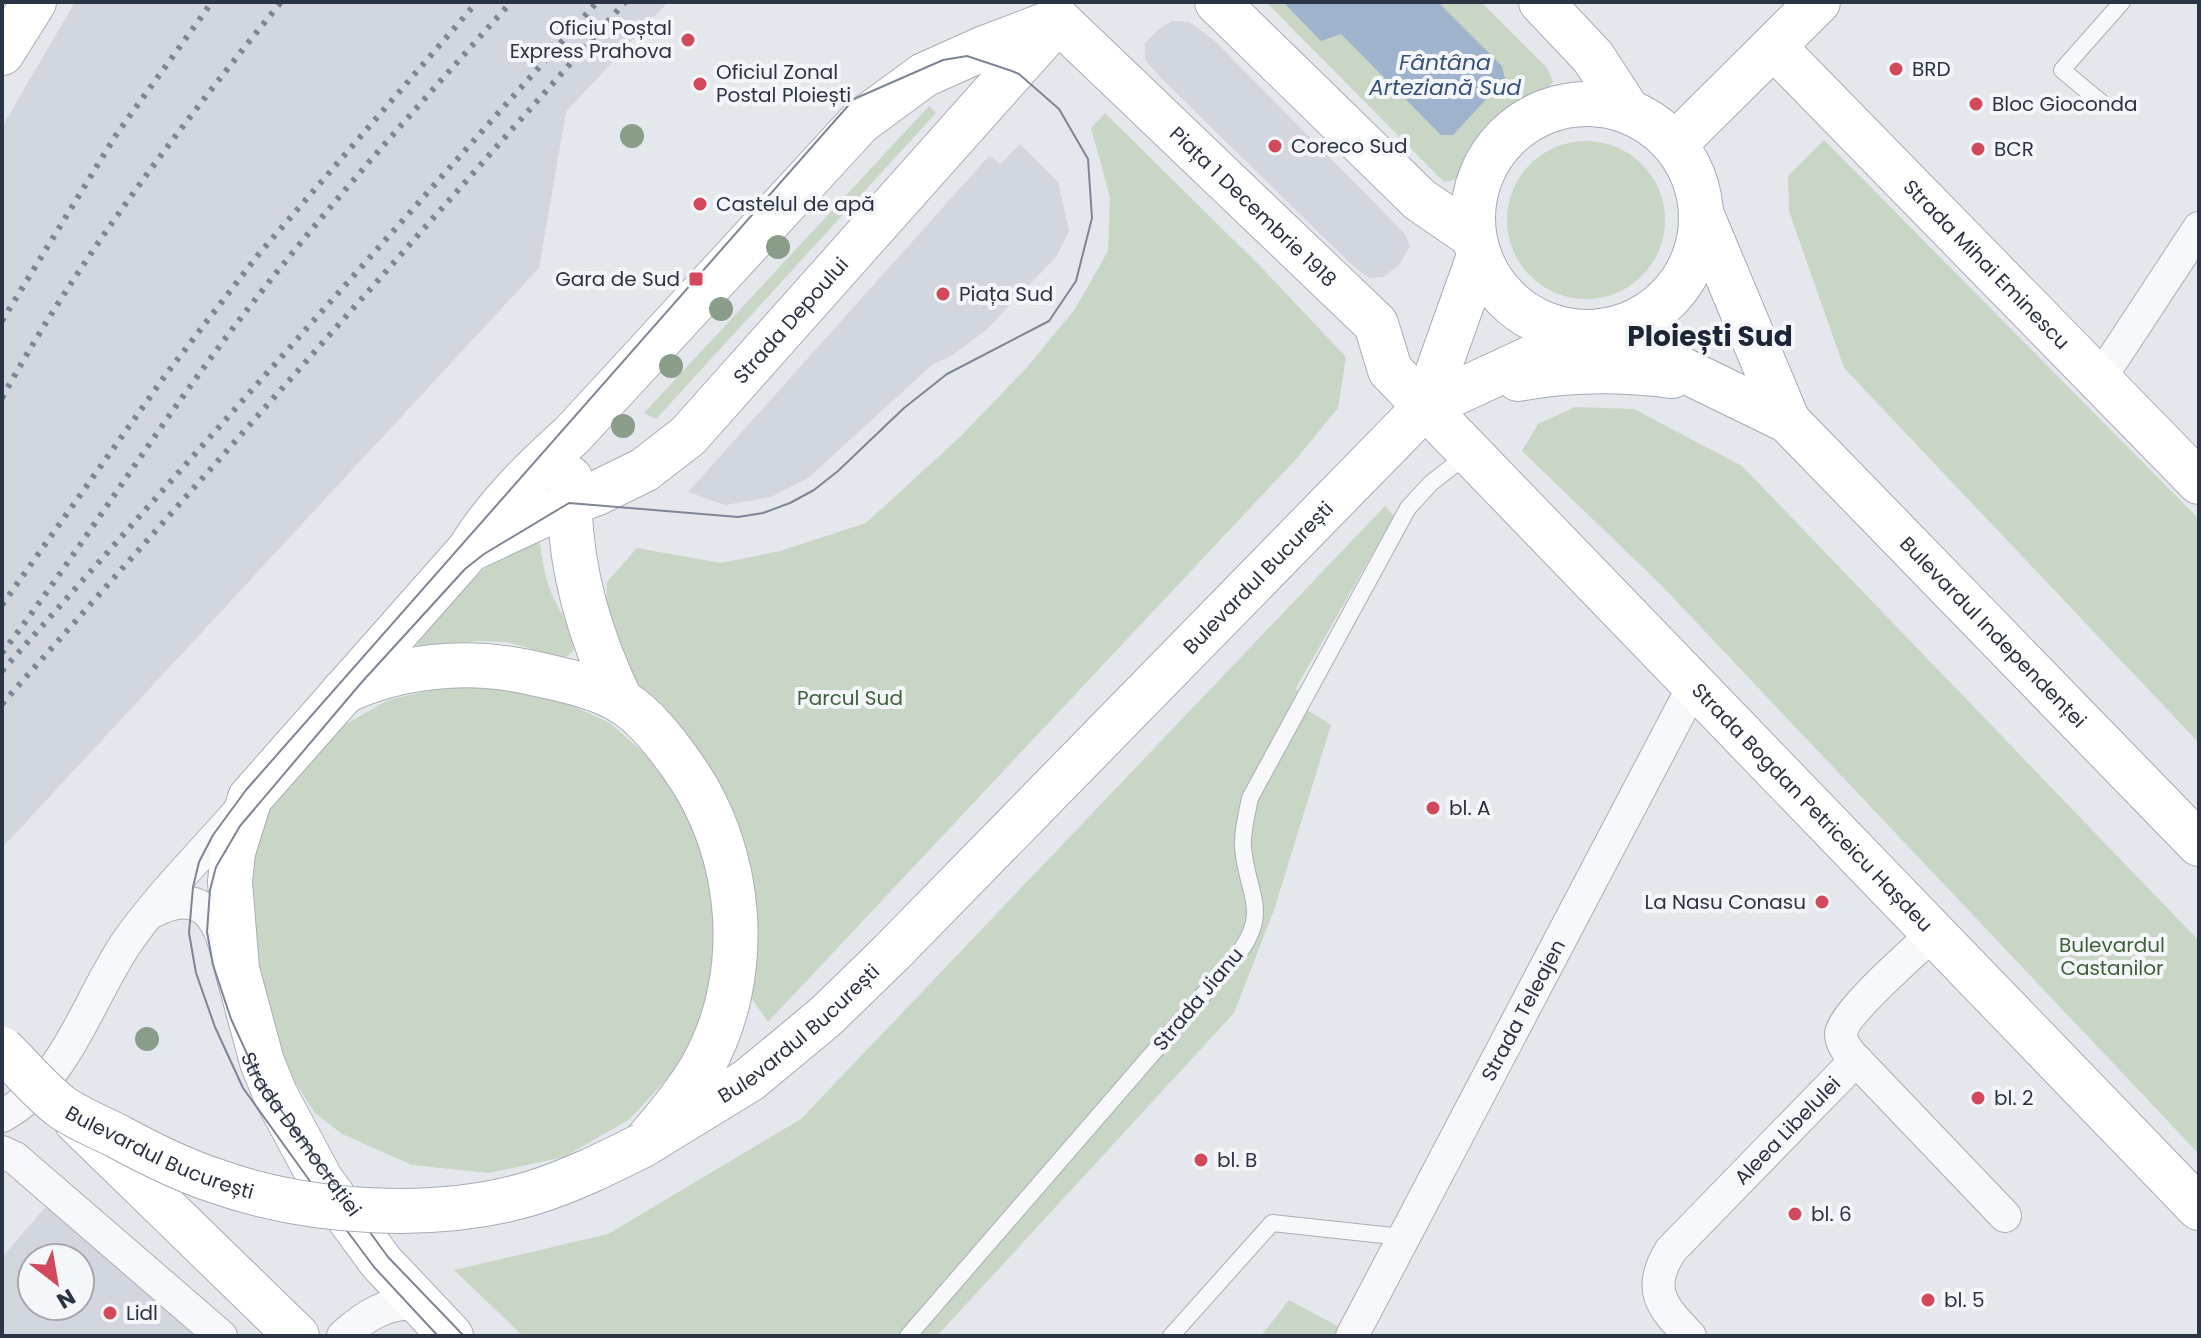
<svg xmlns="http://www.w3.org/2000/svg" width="2201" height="1338" viewBox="0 0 2201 1338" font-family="Poppins,sans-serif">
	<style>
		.built { fill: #d2d6de; fill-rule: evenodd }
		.green { fill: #c9d6c5 }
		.water { fill: #9fb4cc }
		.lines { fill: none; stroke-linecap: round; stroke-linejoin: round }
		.lane-casing { stroke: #a9aeb7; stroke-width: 18 }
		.street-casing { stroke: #a9aeb7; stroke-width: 34 }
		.secondary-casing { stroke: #a9aeb7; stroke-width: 46 }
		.primary-casing { stroke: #a3abb8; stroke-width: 46 }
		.lane { stroke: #f7f8fa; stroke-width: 16 }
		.street { stroke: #f7f8fa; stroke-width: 32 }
		.secondary { stroke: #fff; stroke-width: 44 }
		.primary { stroke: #fff; stroke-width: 44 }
		.tram { stroke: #7d8696; stroke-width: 2 }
		.rail { stroke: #7d8696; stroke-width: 6; stroke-dasharray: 4 8; stroke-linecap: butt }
		.primary-bridge-casing { stroke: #a3abb8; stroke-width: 46; stroke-linecap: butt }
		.primary-bridge { stroke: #fff; stroke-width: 44 }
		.tree { fill: #899d89 }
		.poi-dot { fill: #d1495b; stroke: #f4f6f9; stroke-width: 3 }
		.labels { text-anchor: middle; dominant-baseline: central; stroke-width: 8; stroke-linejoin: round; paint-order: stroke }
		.poi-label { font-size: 20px; fill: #2b3445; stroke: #f4f6f9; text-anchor: start }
		.street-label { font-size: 20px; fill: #2b3445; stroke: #f4f6f9 }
		.park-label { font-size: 20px; fill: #3f6138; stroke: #f4f6f9 }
		.water-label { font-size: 22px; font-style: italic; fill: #34527a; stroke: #f4f6f9 }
		.district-label { font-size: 28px; font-weight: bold; fill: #1d2536; stroke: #f4f6f9 }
	</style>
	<rect width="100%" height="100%" fill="#e4e7ec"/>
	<g class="built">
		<path d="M75 2H668L566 112 539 268 2 848V127Z"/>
		<path d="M1172 21 1189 22 1214 40 1405 234 1410 246 1399 265 1383 277 1369 278 1352 265 1160 77 1145 60V43L1158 30Z"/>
		<path d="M1020 144 1058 182 1069 231 1056 257 985 331 951 356 932 365 808 478 771 497 725 505 688 492 989 156 1001 164Z"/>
		<path d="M52 1200 203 1336H2V1257ZM32 1258H80V1306H32Z"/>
	</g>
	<g class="green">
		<path d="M1266 2H1481L1547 68 1553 82C1543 97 1525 99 1509 106 1486 118 1466 155 1460 179L1444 182Z"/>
		<path d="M929 106 936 113 656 419 644 413Z"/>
		<path d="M1105 113 1261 267 1346 357 1338 408 1297 458 768 1022 750 996 657 714 605 629 607 582 637 548 721 563 780 551 866 523 961 436 1029 365 1075 309 1108 251 1110 197 1091 128Z"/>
		<path d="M1824 140 2199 519V743L1844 368 1789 211 1788 176Z"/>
		<circle cx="1586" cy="220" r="79"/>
		<path d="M1575 407 1634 409 1742 466 2199 941V1154L1661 585 1522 451 1538 424Z"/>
		<path d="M1385 506 1394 516 1296 688 1309 711 1331 725 1274 910 1234 1013 937 1336H523L454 1270 608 1234 801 1119Z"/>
		<path d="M539 535C541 554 544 574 551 592 558 612 577 630 573 651 572 652 565 658 564 658 560 659 517 643 504 642 490 641 475 641 460 643 445 645 433 653 418 646L417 636 511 542Z"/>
		<path d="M463 683 540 691 610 723 667 773 706 840 722 915 713 991 682 1062 630 1119 564 1157 489 1173 412 1165 342 1134 315 1113 293 1079 269 1017 250 929 253 830 322 738 388 700Z"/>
		<path d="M1289 1300 1341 1328 1336 1336H1261Z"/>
	</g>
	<path class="water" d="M1283 2H1438L1502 66 1505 79 1453 135H1441L1341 34 1321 41Z"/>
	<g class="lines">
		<defs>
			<g id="lane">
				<path d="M2103 104 2062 70 2122 2"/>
				<path d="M908 1336 1235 958C1272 912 1247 896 1243 847 1242 830 1247 814 1250 798L1408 508 1431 483 1467 455"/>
				<path d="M1171 1336 1272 1223 1402 1237"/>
			</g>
			<g id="street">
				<path d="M2099 380 2199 228"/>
				<path d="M150 913C197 888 217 910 228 957"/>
				<path d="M1856 1060 2005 1216"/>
				<path d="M2 1116C66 1081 87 1002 125 945 156 899 204 852 240 810"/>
				<path d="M2 1152 15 1158 221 1336"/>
				<path d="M343 1336C366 1315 387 1302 419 1303"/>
				<path id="s1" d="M1352 1336 1694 685"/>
				<path id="s2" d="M1690 1336C1661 1306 1646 1289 1671 1250L1856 1060C1849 1053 1841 1044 1841 1034 1843 1013 1916 950 1934 933"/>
			</g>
			<g id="secondary">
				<path d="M1217 2 1420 200 1474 237"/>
				<path d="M1541 2 1593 57 1628 111"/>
				<path id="s3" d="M1058 20 1376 324 1390 370 2199 1208"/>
				<path id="s4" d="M1774 47 2199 482"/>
				<path d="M2 53 34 2"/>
				<path d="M1675 144 1818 2"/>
				<path d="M570 478C566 556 587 631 621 701"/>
				<path id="s5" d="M475 547 569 503 595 494 644 470 688 436 1053 26"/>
				<path d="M343 692C398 665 468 659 528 672 558 679 594 685 621 701 646 716 667 744 683 767 744 852 754 975 702 1067 686 1094 667 1117 647 1140"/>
				<path d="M76 1121 297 1336"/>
				<path d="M451 1336 381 1262 321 1180 276 1096 262 1062 237 969 230 882 233 852 250 798 469 550C496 506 534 469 572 435L860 122 924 75 982 49 1058 20"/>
			</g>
			<g id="primary">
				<circle cx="1587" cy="218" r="114"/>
				<path d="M1701 213 1788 421"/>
				<path id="s6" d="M1603 331 1788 421 2199 844"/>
				<path d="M1518 379C1570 369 1620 369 1672 376"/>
				<path d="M1425 407 1479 256"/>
				<path id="s7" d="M643 1145 749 1080 825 1017 891 953 1425 407 1587 332"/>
			</g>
		</defs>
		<use href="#lane" class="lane-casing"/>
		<use href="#street" class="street-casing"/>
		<use href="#secondary" class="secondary-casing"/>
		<use href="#primary" class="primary-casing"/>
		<use href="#lane" class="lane"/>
		<use href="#street" class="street"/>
		<use href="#secondary" class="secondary"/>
		<use href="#primary" class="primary"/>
		<path class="tram" id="s8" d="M438 1336 374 1267 312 1184 243 1088 215 1027 196 973 189 933 193 887 199 862 213 835 246 790 854 99 943 60 967 56 1012 71 1019 74 1059 109 1088 159 1092 218 1076 281 1049 321 947 374 904 408 838 471 814 490 790 503 763 513 738 517 569 503 484 554 465 569 361 683 240 826 216 867 210 890 207 932 213 965 231 1019 259 1080 388 1257 464 1336"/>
		<g class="rail">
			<path d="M2 321 116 135 212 2"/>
			<path d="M2 398C80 256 180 127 281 2"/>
			<path d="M2 605 167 373 258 255 477 2"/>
			<path d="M2 653C72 561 134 463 202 370 296 240 404 122 511 2"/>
			<path d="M2 671 597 2"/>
			<path d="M2 704 625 2"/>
		</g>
		<defs>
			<g id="primary-bridge">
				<path id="s9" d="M2 1049C22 1068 41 1092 63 1108 79 1119 99 1127 117 1136 148 1153 182 1170 216 1181 309 1214 437 1222 532 1193 571 1181 607 1163 643 1145"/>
			</g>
		</defs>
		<use href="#primary-bridge" class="primary-bridge-casing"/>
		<use href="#primary-bridge" class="primary-bridge"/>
	</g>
	<g class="tree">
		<circle cx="632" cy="136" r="12"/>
		<circle cx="778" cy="247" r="12"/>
		<circle cx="721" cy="309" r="12"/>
		<circle cx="671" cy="366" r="12"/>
		<circle cx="623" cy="426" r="12"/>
		<circle cx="147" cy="1039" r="12"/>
	</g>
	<g class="poi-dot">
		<circle cx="688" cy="40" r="8"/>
		<circle cx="1896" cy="69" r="8"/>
		<circle cx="700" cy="84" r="8"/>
		<circle cx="1976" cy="104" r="8"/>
		<circle cx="1275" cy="146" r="8"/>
		<circle cx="1978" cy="149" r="8"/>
		<circle cx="700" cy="204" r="8"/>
		<rect x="688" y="271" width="16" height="16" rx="4"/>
		<circle cx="943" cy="294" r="8"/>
		<circle cx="1433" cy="808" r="8"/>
		<circle cx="1822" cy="902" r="8"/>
		<circle cx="1978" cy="1098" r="8"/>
		<circle cx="1201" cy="1160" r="8"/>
		<circle cx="1795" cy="1214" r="8"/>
		<circle cx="1928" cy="1300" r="8"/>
		<circle cx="110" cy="1313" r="8"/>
	</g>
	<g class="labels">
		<g class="poi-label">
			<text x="672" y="28" text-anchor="end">Oficiu Poștal<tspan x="672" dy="23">Express Prahova</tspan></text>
			<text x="1912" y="69">BRD</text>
			<text x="716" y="72">Oficiul Zonal<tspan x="716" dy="23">Postal Ploiești</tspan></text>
			<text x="1992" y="104">Bloc Gioconda</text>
			<text x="1291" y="146">Coreco Sud</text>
			<text x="1994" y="149">BCR</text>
			<text x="716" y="204">Castelul de apă</text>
			<text x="680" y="279" text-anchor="end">Gara de Sud</text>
			<text x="959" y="294">Piața Sud</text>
			<text x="1449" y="808">bl. A</text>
			<text x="1806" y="902" text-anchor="end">La Nasu Conasu</text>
			<text x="1994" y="1098">bl. 2</text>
			<text x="1217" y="1160">bl. B</text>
			<text x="1811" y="1214">bl. 6</text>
			<text x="1944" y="1300">bl. 5</text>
			<text x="126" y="1313">Lidl</text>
		</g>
		<g class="street-label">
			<text stroke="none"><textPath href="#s3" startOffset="270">Piața 1 Decembrie 1918</textPath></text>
			<text stroke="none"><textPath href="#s4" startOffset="304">Strada Mihai Eminescu</textPath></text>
			<text stroke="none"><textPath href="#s5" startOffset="396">Strada Depoului</textPath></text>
			<text stroke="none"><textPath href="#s7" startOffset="840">Bulevardul București</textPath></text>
			<text stroke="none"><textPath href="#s6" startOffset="500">Bulevardul Independenței</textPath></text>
			<text stroke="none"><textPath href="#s3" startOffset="1096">Strada Bogdan Petriceicu Hașdeu</textPath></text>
			<text transform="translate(1198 999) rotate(-50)">Strada Jianu</text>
			<text stroke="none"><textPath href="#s1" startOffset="368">Strada Teleajen</textPath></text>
			<text stroke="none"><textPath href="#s7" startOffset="192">Bulevardul București</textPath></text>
			<text stroke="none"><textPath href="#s2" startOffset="266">Aleea Libelulei</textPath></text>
			<text stroke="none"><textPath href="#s8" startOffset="3366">Strada Democrației</textPath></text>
			<text stroke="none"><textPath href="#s9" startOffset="192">Bulevardul București</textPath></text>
		</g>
		<g class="park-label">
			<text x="850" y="698">Parcul Sud</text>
			<text x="2112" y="945">Bulevardul<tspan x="2112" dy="23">Castanilor</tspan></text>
		</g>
		<g class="water-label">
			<text x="1445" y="62">Fântâna<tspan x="1445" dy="25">Arteziană Sud</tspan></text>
		</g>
		<g class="district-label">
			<text x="1710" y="336">Ploiești Sud</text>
		</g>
	</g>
	<rect width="2201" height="1338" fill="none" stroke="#2b3445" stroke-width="8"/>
	<g transform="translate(56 1282) rotate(149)"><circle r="38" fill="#f4f6f9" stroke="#a4a8b1" stroke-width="2"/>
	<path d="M0-6L14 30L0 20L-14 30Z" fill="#d1495b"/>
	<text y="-12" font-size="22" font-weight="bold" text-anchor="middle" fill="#2b3445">N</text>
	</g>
</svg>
